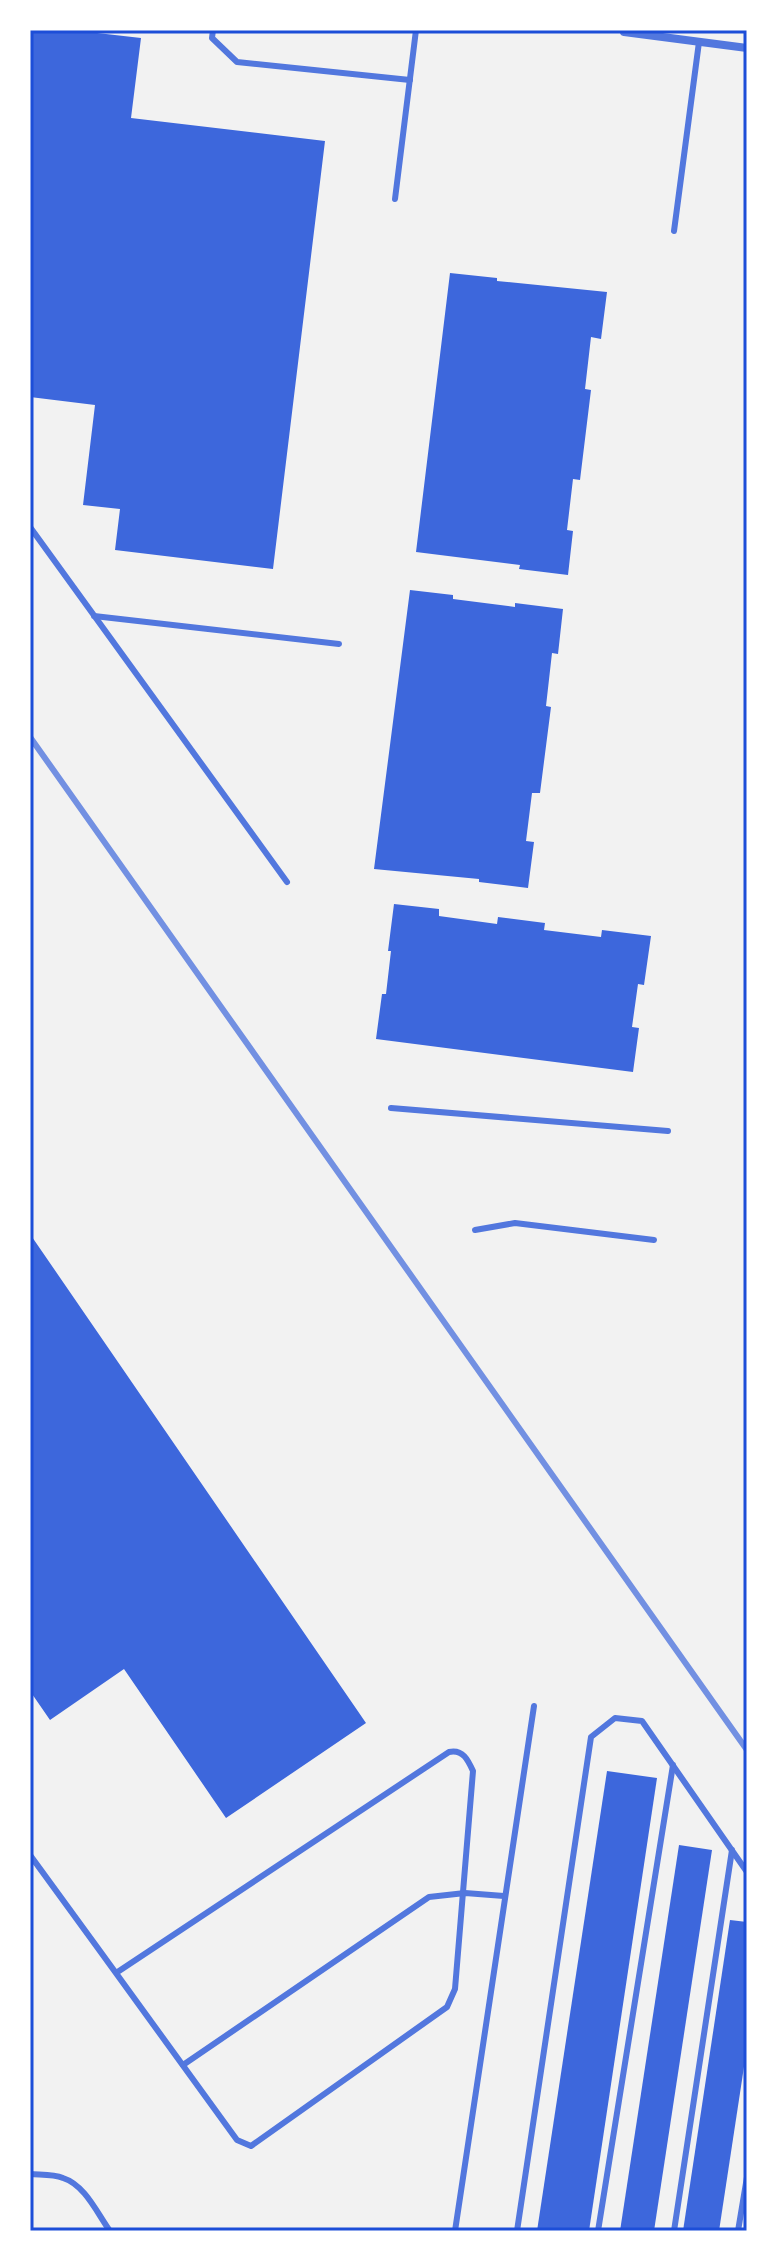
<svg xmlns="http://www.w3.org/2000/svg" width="777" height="2261" viewBox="0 0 777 2261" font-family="'Times New Roman',serif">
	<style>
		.building { fill: #3d67dc }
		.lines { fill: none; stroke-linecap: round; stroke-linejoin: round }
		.service { stroke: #5277de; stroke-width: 6 }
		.minor { stroke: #5277de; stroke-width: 8 }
		.rail { stroke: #7290e2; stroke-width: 6 }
		.neatline { fill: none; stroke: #1d4ed8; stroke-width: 3 }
	</style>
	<rect width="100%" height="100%" fill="#f2f2f2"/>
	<g class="building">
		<path d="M30 30H71L141 38 131 118 325 141 273 569 115 550 120 509 83 505 95 405 30 397 33 340 30 339Z"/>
		<path d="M450 273 497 278V281L607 292 601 339 591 337 585 389 591 390 580 480 573 479 567 530 573 531 568 575 519 569 520 565 416 552Z"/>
		<path d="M410 590 453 595V599L515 607V603L563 609 558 654 552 653 546 706 551 707 540 793H532L526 841 534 842 528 888 479 882V879L374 869Z"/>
		<path d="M394 904 439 909V916L497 924 498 917 545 923 544 930 601 937 602 930 651 936 644 985 638 984 632 1027 639 1028 633 1072 376 1039 382 994H386L391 951H388Z"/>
		<path d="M30 1234 366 1723 226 1818 124 1669 50 1720 30 1691Z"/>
		<path d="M607 1771 657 1778 589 2231H537Z"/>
		<path d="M679 1845 712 1850 654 2231H620Z"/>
		<path d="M730 1920 747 1922V2047L719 2231H683Z"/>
	</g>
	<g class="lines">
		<g class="service">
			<path d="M213 30 212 38 237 62 410 80"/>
			<path d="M395 199 416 30"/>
			<path d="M674 231 699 42"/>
			<path d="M30 527 287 882"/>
			<path d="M94 616 339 644"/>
			<path d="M391 1108 668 1131"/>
			<path d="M475 1230 515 1223 654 1240"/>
			<path d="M30 1855C99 1950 169 2045 237 2140L251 2146 447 2007 455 1989 473 1771C468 1760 463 1749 449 1752L116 1973"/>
			<path d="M183 2065 429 1897 465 1893 504 1896"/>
			<path d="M30 2174C40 2175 53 2174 63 2178 85 2185 97 2213 110 2231"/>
			<path d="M455 2231 534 1706"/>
			<path d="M517 2231 591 1737 615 1718 642 1721 747 1872"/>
			<path d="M598 2231 673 1765"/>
			<path d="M674 2231 732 1850"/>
			<path d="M738 2231 747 2177"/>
		</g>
		<path class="minor" d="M624 32 747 48"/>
		<path class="rail" d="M30 737 747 1750"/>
	</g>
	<rect width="777" height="2261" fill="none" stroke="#ffffff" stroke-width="64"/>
	<rect x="32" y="32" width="713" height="2197" class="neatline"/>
</svg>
